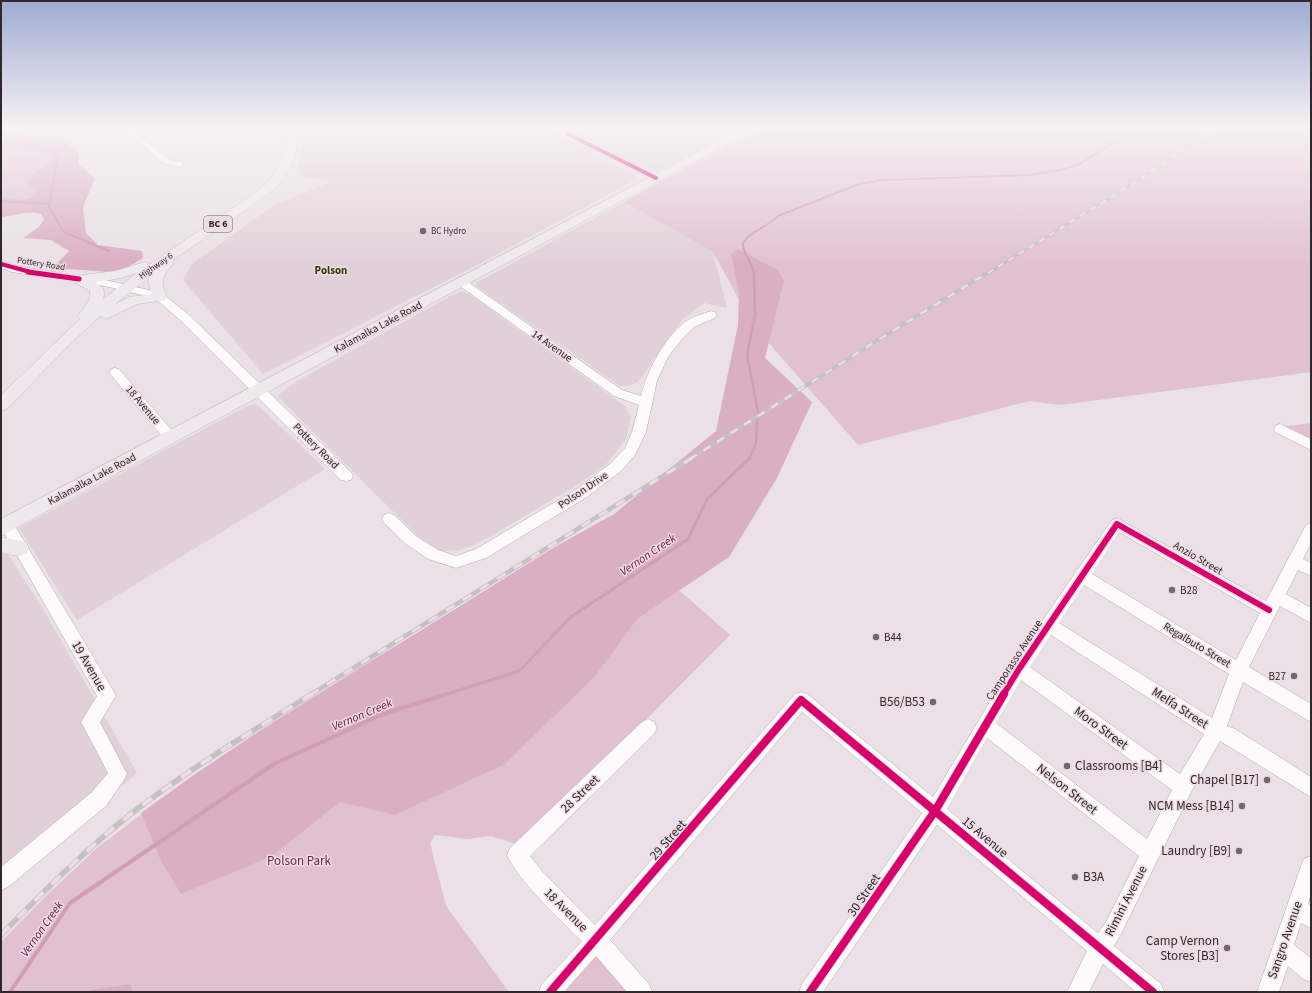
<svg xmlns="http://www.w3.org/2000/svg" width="1312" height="993" viewBox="0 0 1312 993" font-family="'Source Sans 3',sans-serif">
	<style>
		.built { fill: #e2d0d8 }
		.green { fill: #e1c1d1 }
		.forest { fill: #daaec4 }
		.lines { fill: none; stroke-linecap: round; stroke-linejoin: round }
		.stream-far3 { stroke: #d19db7; stroke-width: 2 }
		.stream-far2 { stroke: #d19db7; stroke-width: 2.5 }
		.stream-far1 { stroke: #d19db7; stroke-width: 3 }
		.stream { stroke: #d19db7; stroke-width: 4 }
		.minor-casing { stroke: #b3abaf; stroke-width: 1 }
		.major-casing { stroke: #c3bdbf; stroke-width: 1 }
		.minor { fill: #fcfafb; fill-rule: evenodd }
		.major { fill: #efe8ec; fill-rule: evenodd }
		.rail-far3-casing { stroke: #c5c1c3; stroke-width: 3 }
		.rail-far2-casing { stroke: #c5c1c3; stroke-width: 4 }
		.rail-far1-casing { stroke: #c5c1c3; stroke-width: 4.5 }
		.rail-casing { stroke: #c5c1c3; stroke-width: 5.5 }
		.rail-far3 { stroke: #eedce4; stroke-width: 2; stroke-dasharray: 6; stroke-linecap: butt }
		.rail-far2 { stroke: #eedce4; stroke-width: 2.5; stroke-dasharray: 8; stroke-linecap: butt }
		.rail-far1 { stroke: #eedce4; stroke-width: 3; stroke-dasharray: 10; stroke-linecap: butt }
		.rail { stroke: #eedce4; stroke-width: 4; stroke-dasharray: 12; stroke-linecap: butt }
		.cycleway-far3-casing { stroke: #eedce4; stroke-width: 5.5 }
		.cycleway-far2-casing { stroke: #eedce4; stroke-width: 7 }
		.cycleway-far1-casing { stroke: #eedce4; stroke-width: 9 }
		.cycleway-casing { stroke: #eedce4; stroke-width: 10 }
		.cycleway-far3 { stroke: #d6006c; stroke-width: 4 }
		.cycleway-far2 { stroke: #d6006c; stroke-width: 5 }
		.cycleway-far1 { stroke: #d6006c; stroke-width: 6 }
		.cycleway { stroke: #d6006c; stroke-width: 8 }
		.poi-dot { fill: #71696d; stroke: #eedce4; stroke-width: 1.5 }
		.labels { text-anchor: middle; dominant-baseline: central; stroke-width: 3; stroke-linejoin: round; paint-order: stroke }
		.far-poi-label { font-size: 9px; fill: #30292c; stroke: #eedce4; text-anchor: start }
		.far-street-label { font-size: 9px; fill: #30292c; stroke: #eedce4 }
		.shield { fill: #eedce4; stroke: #695f63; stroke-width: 1 }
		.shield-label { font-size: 10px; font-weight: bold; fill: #30292c }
		.far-quarter-label { font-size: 11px; font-weight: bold; fill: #2f4008; stroke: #eedce4 }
		.street-label { font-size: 11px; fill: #30292c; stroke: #eedce4 }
		.poi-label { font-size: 11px; fill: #30292c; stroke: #eedce4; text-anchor: start }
		.water-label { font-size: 12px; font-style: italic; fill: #651144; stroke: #eedce4 }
		.near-street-label { font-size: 13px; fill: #30292c; stroke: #eedce4 }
		.near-poi-label { font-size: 13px; fill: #30292c; stroke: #eedce4; text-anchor: end }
		.near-park-label { font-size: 13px; fill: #752252; stroke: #eedce4 }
	</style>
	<rect width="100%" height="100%" fill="#eae0e5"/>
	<g class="built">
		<path d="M299 126H579L561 135 634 173 637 176V179L477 265 263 374 183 280 193 263 276 204 331 182 301 176 298 166 304 143Z"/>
		<path d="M591 126H745L658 172 649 170 580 137 577 134 578 132Z"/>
		<path d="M624 202 713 252 727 308 704 303 682 320 638 382 629 386H620L477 287 476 283Z"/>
		<path d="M461 291 468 293 625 406 631 417 626 439 605 466 574 487 479 543 460 550 441 551 424 542 277 396 294 383 452 295Z"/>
		<path d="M255 404 260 407 325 469 77 620 19 528 247 406Z"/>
		<path d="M1 553 8 554 44 611 137 773 42 854 1 893Z"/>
	</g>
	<g class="green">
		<path d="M769 126H1311V372L1060 405 1030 401 858 445 753 325 713 252 624 202 717 151Z"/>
		<path d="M1 150C17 151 36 149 51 158L50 162 41 170 36 195C24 202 13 200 1 196Z"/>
		<path d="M1311 423V445L1281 427Z"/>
		<path d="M601 521 730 635 520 847 513 843 491 836 467 839 435 835 430 843 446 906 509 992H1V942L44 898 98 847 194 775 258 732 368 662 436 622 550 550Z"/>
		<path d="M595 957 603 961 629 992H562Z"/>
	</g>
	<g class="forest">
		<path d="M1 131 6 134C25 136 67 135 77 152 79 156 78 161 79 165L95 178 83 207 86 233 98 245 142 251 143 258 128 267 111 272 53 268 69 251 51 240 23 238 39 227 44 219 41 214C26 210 15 216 1 217V196C13 200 24 202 36 195V190L28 184V179L50 162 51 158C37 149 17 151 1 150Z"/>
		<path d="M738 249 777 270 784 280 765 358 812 402 777 478 729 557 637 619 596 675 505 764 395 815 340 802 272 856 181 894 161 861 141 813 194 775 258 732 550 550 614 514 716 431 738 325 739 293 731 254Z"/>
		<path d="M130 984 133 992H90L91 990Z"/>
	</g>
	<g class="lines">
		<g class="stream-far3">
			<path d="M1 139 52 148 58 156 49 207 64 232 109 251"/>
			<path d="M1 201 49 204"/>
			<path d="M754 273C752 264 745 256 743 246 741 236 771 225 778 216L859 184 883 180 1030 175 1060 170 1078 165 1139 126"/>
		</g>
		<path class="stream-far2" d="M749 459 756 444 758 412 747 355 755 315 754 272"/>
		<path class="stream-far1" d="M444 695 519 671 572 616 688 539 707 499 750 458"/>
		<path class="stream" d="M10 992 70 903 274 764 383 714 447 694"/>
		<defs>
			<g id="minor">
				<path d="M120 126H150L149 128 135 131 170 160 183 162 184 164 180 167 164 164Z"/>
				<path d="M550 126H561L569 130 578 126H589L576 134 661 178 656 181 653 180 565 136Z"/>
				<path d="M1 261 15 266 105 280 149 290 164 295 188 314 351 472 353 476 351 480 346 481 341 480 180 320 156 299 142 295 105 286 12 272 1 268Z"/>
				<path d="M461 279 465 280 622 390 641 396C648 369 663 340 685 322 692 317 703 314 711 311L715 312 717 315 715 318 694 327 682 339 668 357 657 381 646 432 635 455 621 471 587 497 486 558 456 568 428 559 406 544 384 523 382 519 384 515 389 513 394 515 416 536 438 550 456 556 476 549 577 489 611 463 625 448 632 432 639 405 614 396 457 284 456 282 457 280Z"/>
				<path d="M115 368 119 369 175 434 177 437 175 440 170 442 165 440 111 375 109 372 111 369Z"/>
				<path d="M1280 424 1311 439V450L1275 432 1274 429 1275 426Z"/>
				<path d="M1117 518 1266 601 1306 525 1311 523V543L1303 559 1311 563V576L1298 570 1286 594 1311 608V623L1280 606 1249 667 1311 704V722L1243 682 1227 726 1235 729 1311 777V797L1220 741 1190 794 1120 936 1114 946 1161 984 1164 992H1136L1103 964 1089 992H1067L1087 951 937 825 823 992H799L802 984 922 813 802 712 610 940 649 984 652 992H627L596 956 564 992H539L542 984 582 941C561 921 518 880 507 855L510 848 642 722 648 719 654 722 657 728 654 734 530 856 542 871 595 925 795 694 801 692 807 694 933 797 1013 663 1112 520ZM1119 532 1260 613 1236 660 1092 574ZM1084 585 1229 674 1212 718 1059 623ZM1051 635 1204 734 1180 774 1030 667ZM1021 680 1172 790 1147 839 996 723ZM987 738 1139 856 1106 922 1098 933 947 809Z"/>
				<path d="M7 519 12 521 113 690 116 696 100 722 127 774 124 780 106 806 8 887 1 890V867L92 792 108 773 81 722 97 696 2 529 1 523Z"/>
				<path d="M1311 856V894L1308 903 1311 906V928L1301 923 1294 945 1311 958V982L1303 979 1288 966 1279 992H1257L1301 866 1304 859Z"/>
			</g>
			<g id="major">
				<path d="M283 126H293C305 153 287 179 266 196L173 260 174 262C163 277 159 278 167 297L165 300 137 304 106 319 100 316 67 347 7 409 1 411V395L80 319 78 316 89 300 90 291 74 282 72 279 74 276 115 271 145 262 150 264 252 195 269 181 279 166 285 153 287 140ZM137 273 103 299C106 289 102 286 94 282L117 279ZM149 277 148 282 152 294 129 297 114 305Z"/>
				<path d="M747 126H760L1 536V519Z"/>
				<path d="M1 537 26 542 29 548 26 554 19 556 1 553Z"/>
			</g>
		</defs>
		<use href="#minor" class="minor-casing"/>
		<use href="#major" class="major-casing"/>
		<use href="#minor" class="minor"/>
		<use href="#major" class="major"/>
		<defs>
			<path id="rail-far3" d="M988 273 1139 180 1218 126"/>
			<path id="rail-far2" d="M690 459 894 330 989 272"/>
			<path id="rail-far1" d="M310 695 692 458"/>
			<path id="rail" d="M1 935C43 892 85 850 132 813 189 769 251 732 312 694"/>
		</defs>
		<use href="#rail-far3" class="rail-far3-casing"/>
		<use href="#rail-far2" class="rail-far2-casing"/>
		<use href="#rail-far1" class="rail-far1-casing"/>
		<use href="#rail" class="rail-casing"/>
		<use href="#rail-far3" class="rail-far3"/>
		<use href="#rail-far2" class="rail-far2"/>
		<use href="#rail-far1" class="rail-far1"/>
		<use href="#rail" class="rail"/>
		<defs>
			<g id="cycleway-far3">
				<path d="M568 134 656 178"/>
				<path d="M1 264 34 273"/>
			</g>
			<path id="cycleway-far2" d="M28 272 79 279"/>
			<path id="cycleway-far1" d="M1003 695 1019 669 1117 524 1269 610"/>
			<g id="cycleway">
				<path d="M550 992 801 700 1153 992"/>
				<path d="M810 992 935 811 1004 694"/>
			</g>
		</defs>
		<use href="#cycleway-far3" class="cycleway-far3-casing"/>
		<use href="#cycleway-far2" class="cycleway-far2-casing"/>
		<use href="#cycleway-far1" class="cycleway-far1-casing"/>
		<use href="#cycleway" class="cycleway-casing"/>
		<use href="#cycleway-far3" class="cycleway-far3"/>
		<use href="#cycleway-far2" class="cycleway-far2"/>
		<use href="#cycleway-far1" class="cycleway-far1"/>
		<use href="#cycleway" class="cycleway"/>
	</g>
	<linearGradient id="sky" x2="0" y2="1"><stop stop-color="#9fabd4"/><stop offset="0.48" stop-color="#f6f1f3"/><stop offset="1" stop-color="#f6f1f3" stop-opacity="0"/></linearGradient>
	<rect width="1312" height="265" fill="url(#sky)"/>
	<g class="poi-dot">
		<circle cx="423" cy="231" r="4"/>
		<circle cx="1172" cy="590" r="4"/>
		<circle cx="876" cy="637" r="4"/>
		<circle cx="1294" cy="676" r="4"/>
		<circle cx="933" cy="702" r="4"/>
		<circle cx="1067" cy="766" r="4"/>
		<circle cx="1267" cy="780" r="4"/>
		<circle cx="1242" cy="806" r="4"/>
		<circle cx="1239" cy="851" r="4"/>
		<circle cx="1075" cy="877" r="4"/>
		<circle cx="1227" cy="948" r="4"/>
	</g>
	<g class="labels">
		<g class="far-poi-label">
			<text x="431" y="231">BC Hydro</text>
		</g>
		<g class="far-street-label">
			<text transform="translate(41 264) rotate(9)">Pottery Road</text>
			<text transform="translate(156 266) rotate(-35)">Highway 6</text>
		</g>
		<rect class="shield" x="204" y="216" width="28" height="16" rx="3"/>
		<g class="shield-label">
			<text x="218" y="224">BC 6</text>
		</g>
		<g class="far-quarter-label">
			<text x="331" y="270">Polson</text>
		</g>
		<g class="street-label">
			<text transform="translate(378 327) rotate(-28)">Kalamalka Lake Road</text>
			<text transform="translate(552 346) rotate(35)">14 Avenue</text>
			<text transform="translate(143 405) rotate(50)">18 Avenue</text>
			<text transform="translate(316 446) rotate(45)">Pottery Road</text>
			<text transform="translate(92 479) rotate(-28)">Kalamalka Lake Road</text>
			<text transform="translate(583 490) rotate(-34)">Polson Drive</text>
			<text transform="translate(1198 558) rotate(30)">Anzio Street</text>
			<text transform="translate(1197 645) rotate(31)">Regalbuto Street</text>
			<text transform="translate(1014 660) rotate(-57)">Camporasso Avenue</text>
		</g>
		<g class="poi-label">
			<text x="1180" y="590">B28</text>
			<text x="884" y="637">B44</text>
			<text x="1286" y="676" text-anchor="end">B27</text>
		</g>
		<g class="water-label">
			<text transform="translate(648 555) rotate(-34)">Vernon Creek</text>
			<text transform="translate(362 715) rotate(-23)">Vernon Creek</text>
			<text transform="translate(42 929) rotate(-55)">Vernon Creek</text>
		</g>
		<g class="near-street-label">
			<text transform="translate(89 666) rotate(60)">19 Avenue</text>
			<text transform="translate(1180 708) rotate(33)">Melfa Street</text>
			<text transform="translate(1101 728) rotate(36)">Moro Street</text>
			<text transform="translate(1067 789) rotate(38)">Nelson Street</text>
			<text transform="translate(580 794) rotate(-44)">28 Street</text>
			<text transform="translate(985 837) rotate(40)">15 Avenue</text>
			<text transform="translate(668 840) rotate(-49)">29 Street</text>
			<text transform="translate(864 895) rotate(-56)">30 Street</text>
			<text transform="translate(1126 901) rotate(-63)">Rimini Avenue</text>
			<text transform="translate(566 910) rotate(45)">18 Avenue</text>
			<text transform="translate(1285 940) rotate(-71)">Sangro Avenue</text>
		</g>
		<g class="near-poi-label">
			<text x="925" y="702">B56/B53</text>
			<text x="1075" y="766" text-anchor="start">Classrooms [B4]</text>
			<text x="1259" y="780">Chapel [B17]</text>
			<text x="1234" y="806">NCM Mess [B14]</text>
			<text x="1231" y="851">Laundry [B9]</text>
			<text x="1083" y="877" text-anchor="start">B3A</text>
			<text x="1219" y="941">Camp Vernon<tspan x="1219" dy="15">Stores [B3]</tspan></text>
		</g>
		<g class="near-park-label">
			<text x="299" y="861">Polson Park</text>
		</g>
	</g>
	<rect width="1312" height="993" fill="none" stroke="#30292c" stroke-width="4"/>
</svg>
